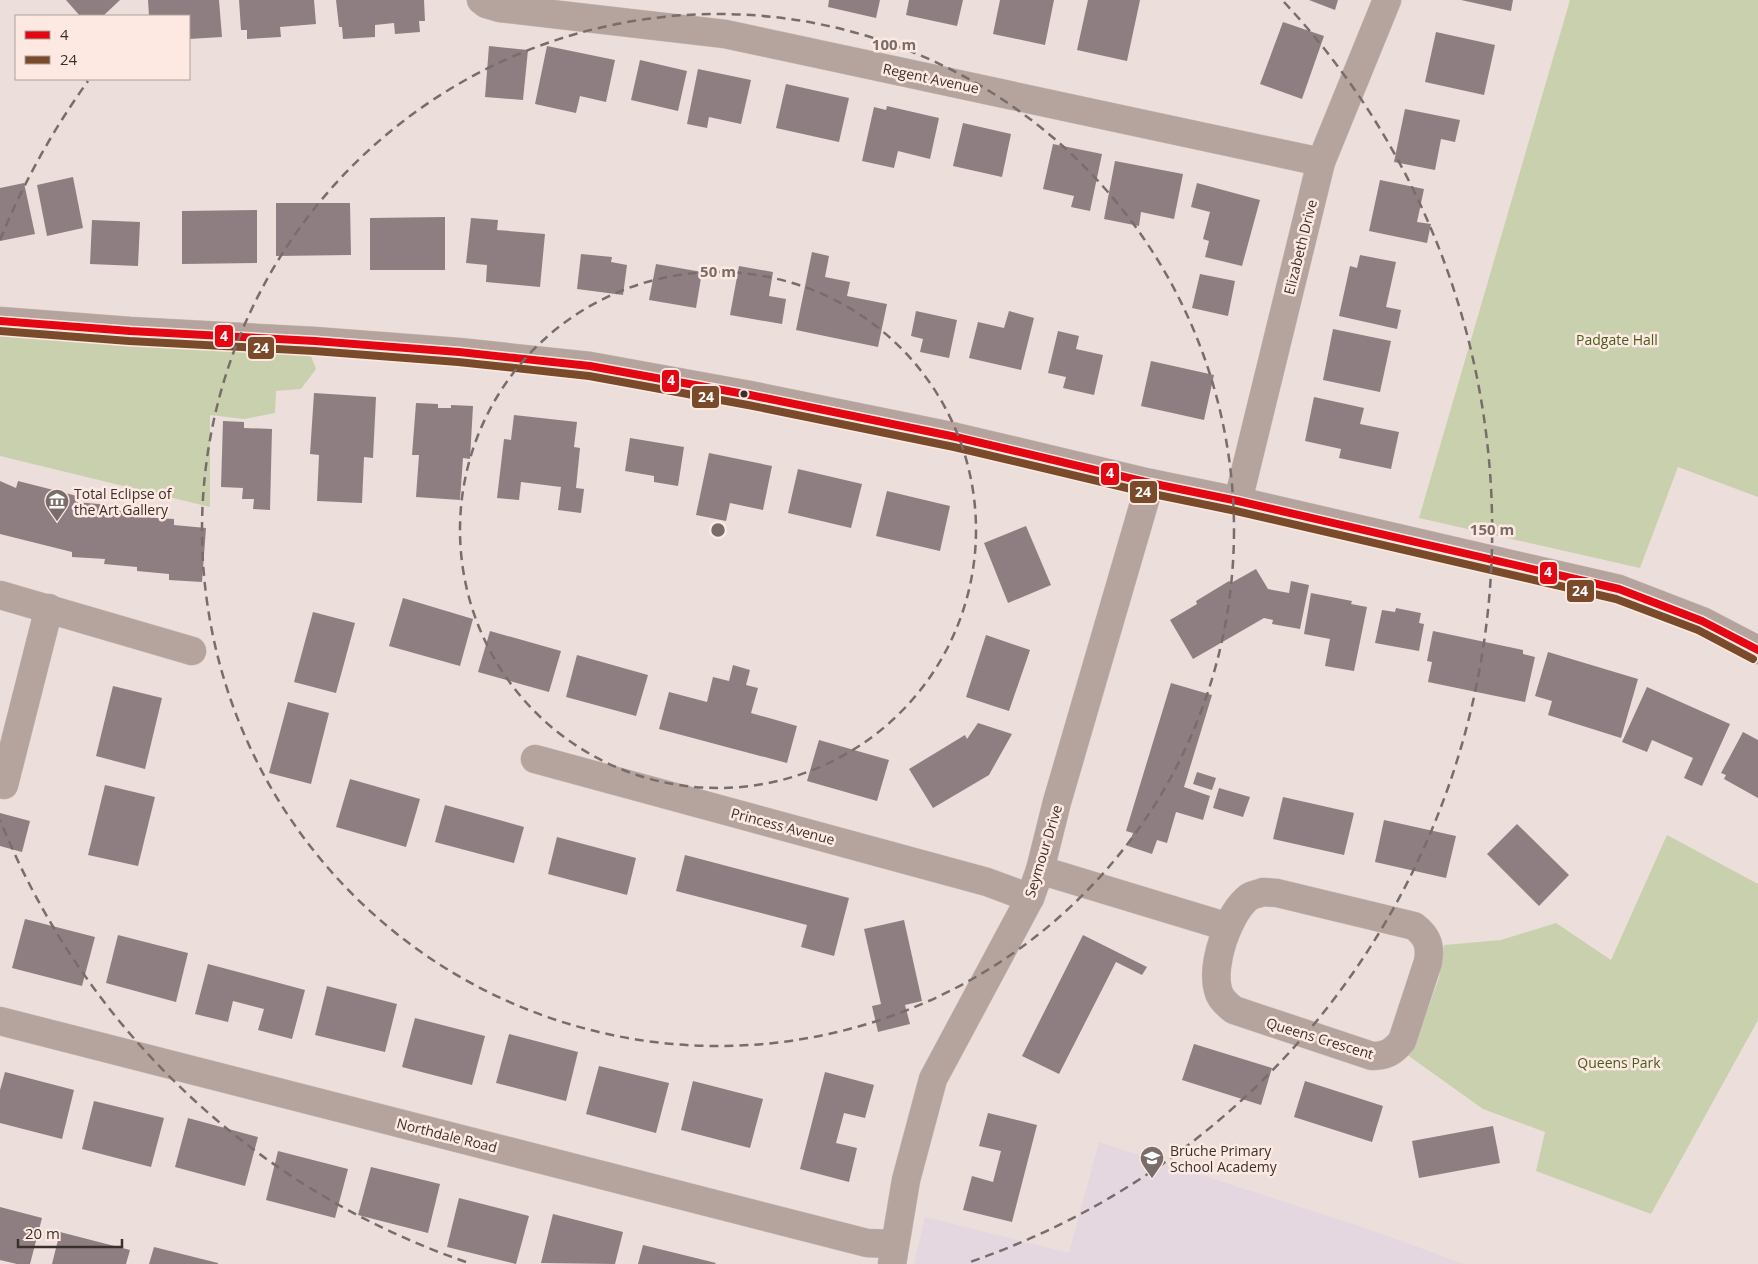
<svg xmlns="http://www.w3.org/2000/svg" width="1758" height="1264" viewBox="0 0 1758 1264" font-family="'Open Sans',sans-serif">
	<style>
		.education { fill: #e4d7e0 }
		.green { fill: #c9d0ae }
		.building { fill: #8f7e81 }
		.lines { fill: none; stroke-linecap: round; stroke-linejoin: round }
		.minor-casing { stroke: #c7bcb9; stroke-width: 29 }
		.minor { stroke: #b5a39e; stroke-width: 28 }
		.bus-1-casing { stroke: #fde9e2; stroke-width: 11 }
		.bus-2-casing { stroke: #fde9e2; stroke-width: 11 }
		.bus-1 { stroke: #e30613; stroke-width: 8 }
		.bus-2 { stroke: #7a4b2a; stroke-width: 8 }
		.ring { fill: none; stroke: #786d6a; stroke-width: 2.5; stroke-dasharray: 9 6 }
		.bus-dot { fill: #39302d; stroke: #fde9e2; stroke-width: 2 }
		.labels { text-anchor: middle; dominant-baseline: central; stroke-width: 5; stroke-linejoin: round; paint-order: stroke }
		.street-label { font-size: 14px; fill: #39302d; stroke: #fde9e2 }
		.park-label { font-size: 14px; fill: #475d1b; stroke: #fde9e2 }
		.poi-label { font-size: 14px; fill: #39302d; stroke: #fde9e2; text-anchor: start }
		.centre { fill: #786d6a; stroke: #fde9e2; stroke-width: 2.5 }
		.ring-label { font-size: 15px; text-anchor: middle; font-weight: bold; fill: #786d6a; stroke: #fde9e2; stroke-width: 5; stroke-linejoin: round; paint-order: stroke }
		.line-badge { stroke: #fde9e2; stroke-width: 2 }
		.badge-label { font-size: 14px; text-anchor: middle; font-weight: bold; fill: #fff }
	</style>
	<rect width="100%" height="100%" fill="#ecdeda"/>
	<path class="education" d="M1099 1142 1365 1228 1464 1264H914L925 1217 1069 1253Z"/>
	<g class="green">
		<path d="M1570 0H1758V497L1678 467 1640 568 1419 518Z"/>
		<path d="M0 311 303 336 316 369 301 389 276 391 275 413 244 419 210 415V507L0 456Z"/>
		<path d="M1667 835 1758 884V1020L1651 1214 1536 1171 1545 1132 1483 1109 1406 1054 1415 1044 1439 978 1444 945 1501 940 1556 923 1611 960Z"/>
	</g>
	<g class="building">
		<path d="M66 0H120L103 16H80Z"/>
		<path d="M148 0H219L222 37 189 39V16H149Z"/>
		<path d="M239 0H314L316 24 280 27 281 37 247 39V30H241Z"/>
		<path d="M336 0H424L425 21H419L420 32 395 34 394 23 375 25V37L343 39 342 27H339Z"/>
		<path d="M829 0H880L876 18 828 7Z"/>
		<path d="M909 0H963L957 26 906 15Z"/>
		<path d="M1000 0H1054L1045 45 993 34Z"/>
		<path d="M1088 0H1140L1127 61 1077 50Z"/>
		<path d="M1309 0H1338L1335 10Z"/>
		<path d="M1461 0H1513L1511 11Z"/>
		<path d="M1283 22 1324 36 1302 99 1260 84Z"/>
		<path d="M1436 32 1495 45 1484 95 1425 82Z"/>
		<path d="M489 46 528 50 523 100 485 97Z"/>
		<path d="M547 46 615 60 606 102 580 96 576 113 535 104Z"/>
		<path d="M640 60 687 71 678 111 631 100Z"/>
		<path d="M698 69 751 80 741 124 709 117 707 128 687 124Z"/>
		<path d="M786 84 849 98 839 142 776 128Z"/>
		<path d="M887 106 939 118 930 159 898 151 894 168 862 161 874 107 886 110Z"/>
		<path d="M1405 109 1460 120 1455 142 1441 139 1435 170 1394 162Z"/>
		<path d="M963 123 1011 134 1002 177 953 166Z"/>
		<path d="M1053 144 1102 154 1090 211 1071 207 1074 196 1043 189Z"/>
		<path d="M1115 161 1183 174 1174 219 1141 212 1139 226 1104 219Z"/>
		<path d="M73 177 83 228 47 236 37 185Z"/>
		<path d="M1380 180 1424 189 1417 222 1431 224 1427 243 1369 231Z"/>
		<path d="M24 183 35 234 0 241V188Z"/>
		<path d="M1197 183 1260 200 1242 266 1205 257 1209 241 1203 239 1210 212 1191 207Z"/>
		<path d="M276 203H350L351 255 276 256Z"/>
		<path d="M257 210V263L182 264V211Z"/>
		<path d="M445 217V270H370V218Z"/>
		<path d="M471 218 498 220 497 230 545 234 540 287 486 282 487 265 466 263Z"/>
		<path d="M92 220 140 222 138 266 90 264Z"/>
		<path d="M812 252 829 256 825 277 850 282 847 296 887 304 878 347 796 330Z"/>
		<path d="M581 254 612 257 611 262 627 265 623 295 577 289Z"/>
		<path d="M1360 255 1396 262 1386 307 1401 310 1397 329 1339 316 1350 266 1357 268Z"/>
		<path d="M656 264 702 272 696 308 649 300Z"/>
		<path d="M739 266 773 272 769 296 786 299 782 324 730 315Z"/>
		<path d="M1200 274 1235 281 1228 316 1192 308Z"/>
		<path d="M916 311 957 320 949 358 920 352 923 339 911 336Z"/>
		<path d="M1009 311 1034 318 1021 370 969 358 978 322 1004 328Z"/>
		<path d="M1333 329 1391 341 1380 392 1323 380Z"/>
		<path d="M1058 331 1079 336 1076 349 1103 355 1094 395 1063 388 1066 377 1048 373Z"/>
		<path d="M1151 361 1214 375 1204 420 1141 406Z"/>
		<path d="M314 393 376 397 373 458 364 457 362 503 317 501 319 455 310 454Z"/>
		<path d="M1314 397 1364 408 1360 424 1399 432 1391 469 1339 458 1341 449 1305 441Z"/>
		<path d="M416 403 438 404V408H451V405L473 406 470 459 463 458 460 500 416 497 419 455H412Z"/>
		<path d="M514 415 577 422 574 447 580 448 576 488 584 489 581 513 558 510 561 487 521 482 519 500 497 498 504 439 511 440Z"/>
		<path d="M223 421 244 422V428L272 429 270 510 253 509 254 499H242L243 488 221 487Z"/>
		<path d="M630 438 684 447 678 486 654 482V476L625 471Z"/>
		<path d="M709 453 772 466 763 510 730 503 726 521 696 515Z"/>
		<path d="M798 469 862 484 851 528 788 513Z"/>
		<path d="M0 481 16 488 18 481 77 496 76 502 109 505V510L142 512 141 517 174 519V525L206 528 202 582 169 580V574L137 571V567L104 564 105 559 72 557V552L0 534Z"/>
		<path d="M887 491 950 506 940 551 876 536Z"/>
		<path d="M1026 526 1051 585 1008 603 984 543Z"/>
		<path d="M1256 569 1268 589 1289 593 1291 581 1309 585 1300 629 1272 624 1273 620 1264 618 1193 659 1170 620 1197 604 1196 601 1229 581 1231 583Z"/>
		<path d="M1311 593 1352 601 1351 604 1367 607 1354 671 1325 666 1330 639 1304 634Z"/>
		<path d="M403 598 473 619 460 666 389 646Z"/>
		<path d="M1396 608 1421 613 1419 623 1424 624 1419 651 1375 643 1382 610 1395 612Z"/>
		<path d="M313 612 355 623 336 693 294 682Z"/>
		<path d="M490 631 561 651 549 692 478 672Z"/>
		<path d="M1433 631 1523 650V654L1535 657 1525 702 1428 682 1432 662 1427 661Z"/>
		<path d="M986 635 1030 650 1009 711 966 697Z"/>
		<path d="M1548 652 1638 679 1621 738 1548 715 1552 701 1535 696Z"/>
		<path d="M577 655 648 675 636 716 566 697Z"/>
		<path d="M733 665 750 670 746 685 758 688 751 713 797 726 787 763 659 729 669 692 707 702 713 677 729 681Z"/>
		<path d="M1171 683 1212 695 1184 787 1210 796 1203 820 1176 812 1167 843 1157 840 1152 854 1128 846 1133 833 1126 831Z"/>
		<path d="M113 686 162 698 145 769 96 756Z"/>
		<path d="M1647 687 1730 724 1702 786 1684 778 1693 758 1652 740 1647 752 1622 742Z"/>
		<path d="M288 702 329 713 311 784 269 773Z"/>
		<path d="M978 723 1012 734 989 775 933 808 909 769 965 735 967 739Z"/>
		<path d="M1743 732 1758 740V798L1724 779 1726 775 1721 773Z"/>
		<path d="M819 740 889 760 877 801 807 781Z"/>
		<path d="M1197 772 1216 778 1212 790 1193 784Z"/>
		<path d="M350 779 420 799 406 847 336 827Z"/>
		<path d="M105 785 155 797 138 866 88 855Z"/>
		<path d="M1219 788 1250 797 1243 817 1213 808Z"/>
		<path d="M1283 797 1354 813 1344 855 1273 839Z"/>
		<path d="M445 805 524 827 514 863 435 842Z"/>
		<path d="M0 813 30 821 22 852 0 846Z"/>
		<path d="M1384 820 1456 836 1446 878 1375 862Z"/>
		<path d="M1517 824 1569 875 1539 906 1487 854Z"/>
		<path d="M557 837 636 858 627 895 548 874Z"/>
		<path d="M685 855 849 898 834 956 801 947 807 925 676 891Z"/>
		<path d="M25 919 95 937 82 986 12 968Z"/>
		<path d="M904 920 922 1001 905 1005 910 1024 878 1032 872 1006 881 1004 864 929Z"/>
		<path d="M118 935 188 953 176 1002 106 983Z"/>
		<path d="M1083 935 1147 967 1142 975 1116 962 1059 1074 1022 1056Z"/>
		<path d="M208 964 305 990 292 1039 258 1030 264 1009 233 1001 228 1022 195 1014Z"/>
		<path d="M327 986 397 1004 385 1052 315 1035Z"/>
		<path d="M415 1018 485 1036 472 1085 402 1067Z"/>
		<path d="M509 1034 578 1052 566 1101 496 1083Z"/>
		<path d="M1194 1044 1272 1068 1261 1105 1182 1080Z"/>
		<path d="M599 1066 669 1083 656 1133 586 1114Z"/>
		<path d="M5 1072 74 1090 62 1139 0 1123V1090Z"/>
		<path d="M825 1072 874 1085 865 1118 844 1113 836 1143 857 1148 849 1182 800 1169Z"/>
		<path d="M693 1081 763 1099 750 1148 681 1130Z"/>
		<path d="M1305 1081 1383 1106 1372 1142 1294 1117Z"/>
		<path d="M94 1101 164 1118 151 1167 82 1149Z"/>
		<path d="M988 1113 1037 1125 1012 1222 963 1210 972 1176 993 1182 1001 1151 979 1146Z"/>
		<path d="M188 1118 258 1137 245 1186 175 1167Z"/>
		<path d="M1493 1126 1500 1163 1419 1178 1412 1141Z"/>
		<path d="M278 1151 348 1169 335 1218 266 1200Z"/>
		<path d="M371 1167 440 1184 428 1233 358 1215Z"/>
		<path d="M459 1198 529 1216 516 1264 447 1247Z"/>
		<path d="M0 1207 42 1218 30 1264H17L0 1260Z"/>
		<path d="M553 1214 623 1232 615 1264 541 1263Z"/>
		<path d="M60 1232 130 1250 126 1264H52Z"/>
		<path d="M643 1245 716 1263 715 1264H638Z"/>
		<path d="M154 1247 218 1263V1264H149Z"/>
	</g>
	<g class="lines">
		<defs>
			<g id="minor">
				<path d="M481 0 486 4 500 8 725 34 1321 162"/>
				<path d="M0 321 130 331 315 341 459 352 590 366 750 395 956 437 1150 483 1238 501 1619 589 1702 621 1758 650"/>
				<path d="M1238 501 1321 162 1387 0"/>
				<path d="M0 595 192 651"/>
				<path d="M535 759 987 882 1030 898"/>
				<path d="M4 785 49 608"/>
				<path d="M1040 870 1228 927"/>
				<path d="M1263 892 1277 893 1414 926C1427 936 1431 945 1428 962L1402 1041C1393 1052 1386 1056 1372 1056L1234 1010C1227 1005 1220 999 1218 990 1211 965 1228 913 1249 897 1253 894 1259 894 1263 892Z"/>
				<path d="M0 1021 867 1243 894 1244"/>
				<path d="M892 1264 906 1180 933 1079 1030 898 1040 870 1057 802 1150 483"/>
			</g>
		</defs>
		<use href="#minor" class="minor-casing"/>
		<use href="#minor" class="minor"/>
		<defs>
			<path id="bus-1" d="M0 321 130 331 315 341 459 352 590 366 750 395 956 437 1150 483 1238 501 1619 589 1702 621 1758 650"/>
			<path id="bus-2" d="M0 331 129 341 314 351 458 362 589 376 748 405 954 447 1148 493 1236 511 1616 599 1698 630 1753 659"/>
		</defs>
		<use href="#bus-1" class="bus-1-casing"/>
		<use href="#bus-2" class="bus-2-casing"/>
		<use href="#bus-1" class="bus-1"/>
		<use href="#bus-2" class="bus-2"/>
	</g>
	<g class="ring">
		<circle cx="718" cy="530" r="258"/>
		<circle cx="718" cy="530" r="516"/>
		<path d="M466 1262A774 774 0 0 1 0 820M0 240A774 774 0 0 1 88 81M1284 2A774 774 0 0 1 970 1262"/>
	</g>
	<defs>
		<symbol id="museum-pin" viewBox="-11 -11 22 30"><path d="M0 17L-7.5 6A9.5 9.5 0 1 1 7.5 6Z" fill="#786d6a" stroke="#fde9e2"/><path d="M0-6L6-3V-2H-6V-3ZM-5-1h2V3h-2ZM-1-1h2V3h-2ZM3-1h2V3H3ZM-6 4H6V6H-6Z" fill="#fff"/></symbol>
		<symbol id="school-pin" viewBox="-11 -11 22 30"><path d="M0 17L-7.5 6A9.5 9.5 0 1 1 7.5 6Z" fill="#786d6a" stroke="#fde9e2"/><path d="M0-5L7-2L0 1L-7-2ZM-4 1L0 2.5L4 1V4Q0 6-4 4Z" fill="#fff"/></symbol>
	</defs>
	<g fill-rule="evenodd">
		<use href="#museum-pin" x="43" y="487" width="28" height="38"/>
		<use href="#school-pin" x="1138" y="1144" width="28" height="38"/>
	</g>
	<circle class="bus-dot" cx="744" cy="394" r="4.5"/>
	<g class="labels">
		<g class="street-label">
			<text transform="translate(931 78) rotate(12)">Regent Avenue</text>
			<text transform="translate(1300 247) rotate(-76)">Elizabeth Drive</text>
			<text transform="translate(783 826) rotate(15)">Princess Avenue</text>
			<text transform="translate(1043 851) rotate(-73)">Seymour Drive</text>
			<text transform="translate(1320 1038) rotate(17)">Queens Crescent</text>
			<text transform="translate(447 1135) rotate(14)">Northdale Road</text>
		</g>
		<g class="park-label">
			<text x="1617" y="339">Padgate Hall</text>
			<text x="1619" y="1062">Queens Park</text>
		</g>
		<g class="poi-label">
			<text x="74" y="493">Total Eclipse of<tspan x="74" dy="16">the Art Gallery</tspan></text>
			<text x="1170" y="1150">Bruche Primary<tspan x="1170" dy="16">School Academy</tspan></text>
		</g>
	</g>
	<circle cx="718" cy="530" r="8" class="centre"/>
	<g class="ring-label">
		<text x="894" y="50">100 m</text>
		<text x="718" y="277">50 m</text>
		<text x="1492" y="535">150 m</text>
	</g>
	<g class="line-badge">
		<rect x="214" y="324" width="20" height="24" rx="5" fill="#e30613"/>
		<rect x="247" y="336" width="28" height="24" rx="5" fill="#7a4b2a"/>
		<rect x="661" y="369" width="19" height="24" rx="5" fill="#e30613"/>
		<rect x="691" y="385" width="29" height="24" rx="5" fill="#7a4b2a"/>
		<rect x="1100" y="462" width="20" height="24" rx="5" fill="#e30613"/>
		<rect x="1129" y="480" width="29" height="24" rx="5" fill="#7a4b2a"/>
		<rect x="1539" y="561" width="19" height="24" rx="5" fill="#e30613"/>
		<rect x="1566" y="579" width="29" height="24" rx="5" fill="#7a4b2a"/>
	</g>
	<g class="badge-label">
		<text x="224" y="341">4</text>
		<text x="261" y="353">24</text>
		<text x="671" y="385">4</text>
		<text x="706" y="402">24</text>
		<text x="1110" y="478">4</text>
		<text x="1143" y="497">24</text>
		<text x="1548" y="577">4</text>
		<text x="1580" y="596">24</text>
	</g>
	<rect x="15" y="15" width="175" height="65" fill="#fde9e2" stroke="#af9f9a"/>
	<rect x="25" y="31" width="25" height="8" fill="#e30613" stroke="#af9f9a"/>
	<text x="60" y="40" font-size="15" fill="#39302d">4</text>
	<rect x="25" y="56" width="25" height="8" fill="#7a4b2a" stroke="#af9f9a"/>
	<text x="60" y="65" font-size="15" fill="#39302d">24</text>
	<path d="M18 1239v8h104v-8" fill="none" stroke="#39302d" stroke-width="2.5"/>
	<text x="25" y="1239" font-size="15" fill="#39302d" stroke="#fde9e2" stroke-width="4" paint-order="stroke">20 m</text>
</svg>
